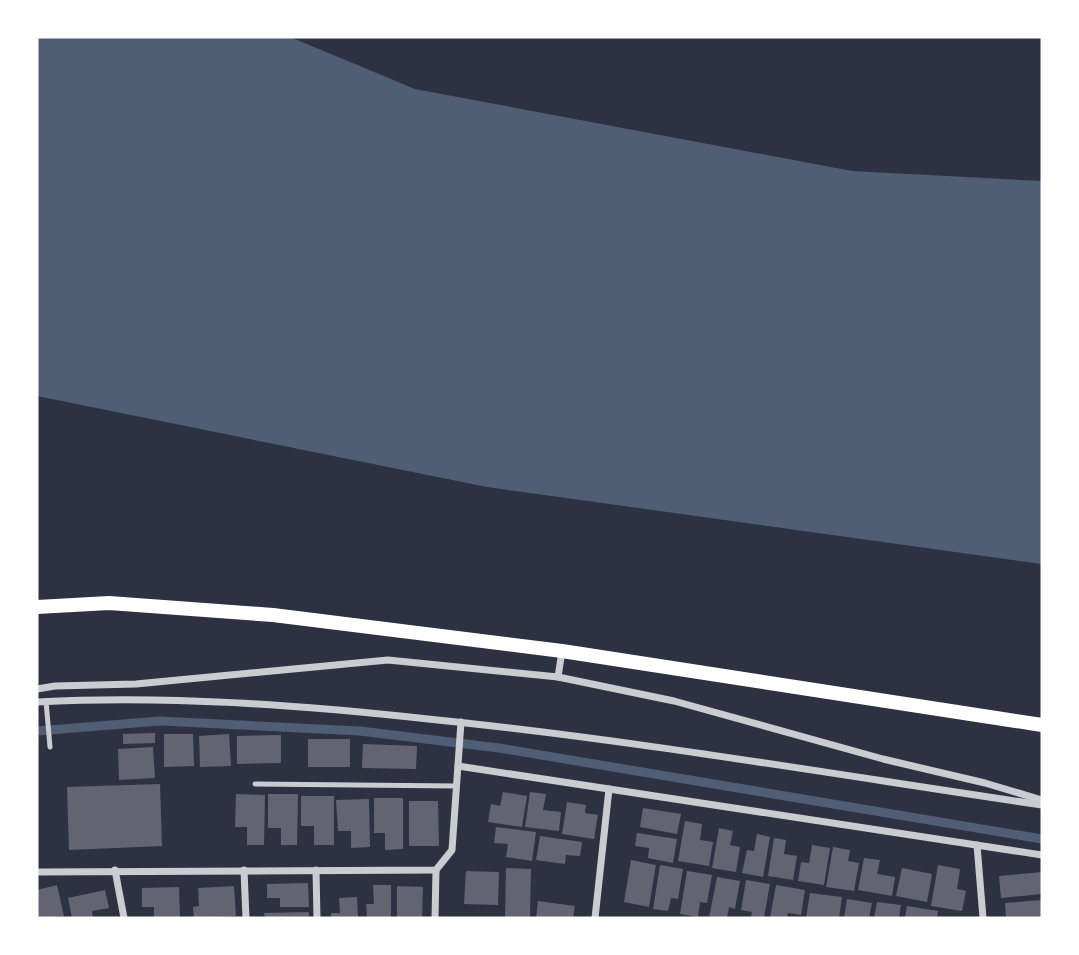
<svg xmlns="http://www.w3.org/2000/svg" width="1079" height="955" viewBox="0 0 1079 955" font-family="'Roboto Serif',serif">
	<style>
		.water { fill: #4f5d75 }
		.lines { fill: none; stroke-linecap: round; stroke-linejoin: round }
		.stream { stroke: #4f5d75; stroke-width: 9 }
		.building { fill: #626471 }
		.service { stroke: #caccd0; stroke-width: 5 }
		.minor { stroke: #caccd0; stroke-width: 7 }
		.secondary { stroke: #fff; stroke-width: 14 }
	</style>
	<rect width="100%" height="100%" fill="#2d3142"/>
	<path class="water" d="M37 37H290L415 89 852 171 1042 181V564L487 487 37 396Z"/>
	<g class="lines">
		<path class="stream" d="M37 731 160 721 360 731 499 748 1042 839"/>
	</g>
	<g class="building">
		<path d="M155 733V743L123 744V734Z"/>
		<path d="M164 734H193L194 766 164 767Z"/>
		<path d="M229 734 231 766 200 767 199 736Z"/>
		<path d="M281 735V763L237 764V736Z"/>
		<rect x="308" y="739" width="42" height="28"/>
		<path d="M363 744 417 746 416 769 362 768Z"/>
		<path d="M153 747 155 778 119 780 118 749Z"/>
		<path d="M160 784 162 846 69 850 67 787Z"/>
		<path d="M503 792 527 796 522 827 488 822 491 804 500 806Z"/>
		<path d="M530 792 546 794 543 810 561 812 559 831 525 827Z"/>
		<path d="M236 794 265 795 264 845H247V827H235Z"/>
		<path d="M268 794H298L297 845H281V828H268Z"/>
		<path d="M301 796H334V845H314V826H301Z"/>
		<path d="M374 798H403V849L385 850V833H374Z"/>
		<path d="M369 799 370 847 351 848V831H338L336 800Z"/>
		<path d="M409 801H438L439 846H409Z"/>
		<path d="M567 802 586 805 585 813 598 815 594 839 562 834Z"/>
		<path d="M643 808 681 814 677 834 640 827Z"/>
		<path d="M685 821 702 824 700 840 713 842 709 866 678 861Z"/>
		<path d="M496 827 536 832 532 861 506 857 508 844 494 843Z"/>
		<path d="M719 828 733 831 730 845 740 847 736 872 712 868Z"/>
		<path d="M637 833 677 839 673 863 648 858 649 848 635 846Z"/>
		<path d="M757 834 770 837 763 877 742 873 747 850 754 851Z"/>
		<path d="M540 836 582 842 580 856 566 855 565 864 536 860Z"/>
		<path d="M774 838 786 840 784 854 797 856 793 880 768 876Z"/>
		<path d="M812 845 830 848 824 885 798 881 801 862 809 863Z"/>
		<path d="M833 847 850 850 848 861 859 863 854 891 826 887Z"/>
		<path d="M864 858 880 860 877 874 895 877 892 896 858 890Z"/>
		<path d="M631 860 656 865 649 907 624 902Z"/>
		<path d="M660 865 683 869 678 899 671 898 668 911 653 909Z"/>
		<path d="M938 865 960 869 957 889 966 891 962 911 931 906Z"/>
		<path d="M506 868 531 869 530 918H505Z"/>
		<path d="M902 868 932 874 927 902 896 896Z"/>
		<path d="M466 871 499 872 498 905 464 904Z"/>
		<path d="M687 871 712 875 707 903 700 902 698 917 680 914Z"/>
		<path d="M1042 872V894L1001 898 999 876Z"/>
		<path d="M717 877 740 881 735 909 729 907 727 918H709Z"/>
		<path d="M746 880 770 884 764 918H751L752 912 741 910Z"/>
		<path d="M308 883 309 907H280V898H267V884Z"/>
		<path d="M57 885 64 916 37 918V890Z"/>
		<path d="M373 885H391V918H367L366 904H374Z"/>
		<path d="M776 885 805 890 801 915 788 913 787 918H770Z"/>
		<path d="M234 886 236 916 194 918 193 907 199 906 198 888Z"/>
		<path d="M397 886 423 887 422 918H397Z"/>
		<path d="M179 887 180 918H154V907H142V888Z"/>
		<path d="M105 890 109 908 92 911 93 918H72L68 898Z"/>
		<path d="M810 893 842 897 839 918H806Z"/>
		<path d="M357 897 358 918H331V913H340L339 898Z"/>
		<path d="M847 899 872 903 869 918H844Z"/>
		<path d="M1042 900V918H1006L1005 903Z"/>
		<path d="M538 901 575 906 573 918H536Z"/>
		<path d="M877 902 901 905 899 918H874Z"/>
		<path d="M907 906 938 911 937 918H905Z"/>
		<path d="M309 912V918H265L264 913Z"/>
	</g>
	<g class="lines">
		<g class="service">
			<path d="M46 701 50 747"/>
			<path d="M255 784 457 786"/>
		</g>
		<g class="minor">
			<path d="M558 677 562 651"/>
			<path d="M37 689 55 686 136 684 388 660 558 677 674 701 883 759 985 783 1042 800"/>
			<path d="M37 702C168 695 298 705 428 719 634 740 838 775 1042 805"/>
			<path d="M458 766 1042 855"/>
			<path d="M977 845 983 918"/>
			<path d="M115 870 124 918"/>
			<path d="M244 870 246 918"/>
			<path d="M316 870 317 918"/>
			<path d="M37 872 436 870 452 850 461 722"/>
			<path d="M435 918 436 870"/>
			<path d="M595 918 609 789"/>
		</g>
		<path class="secondary" d="M37 607 109 603 273 615 562 651 1042 725"/>
	</g>
	<rect width="1079" height="955" fill="none" stroke="#ffffff" stroke-width="77"/>
</svg>
